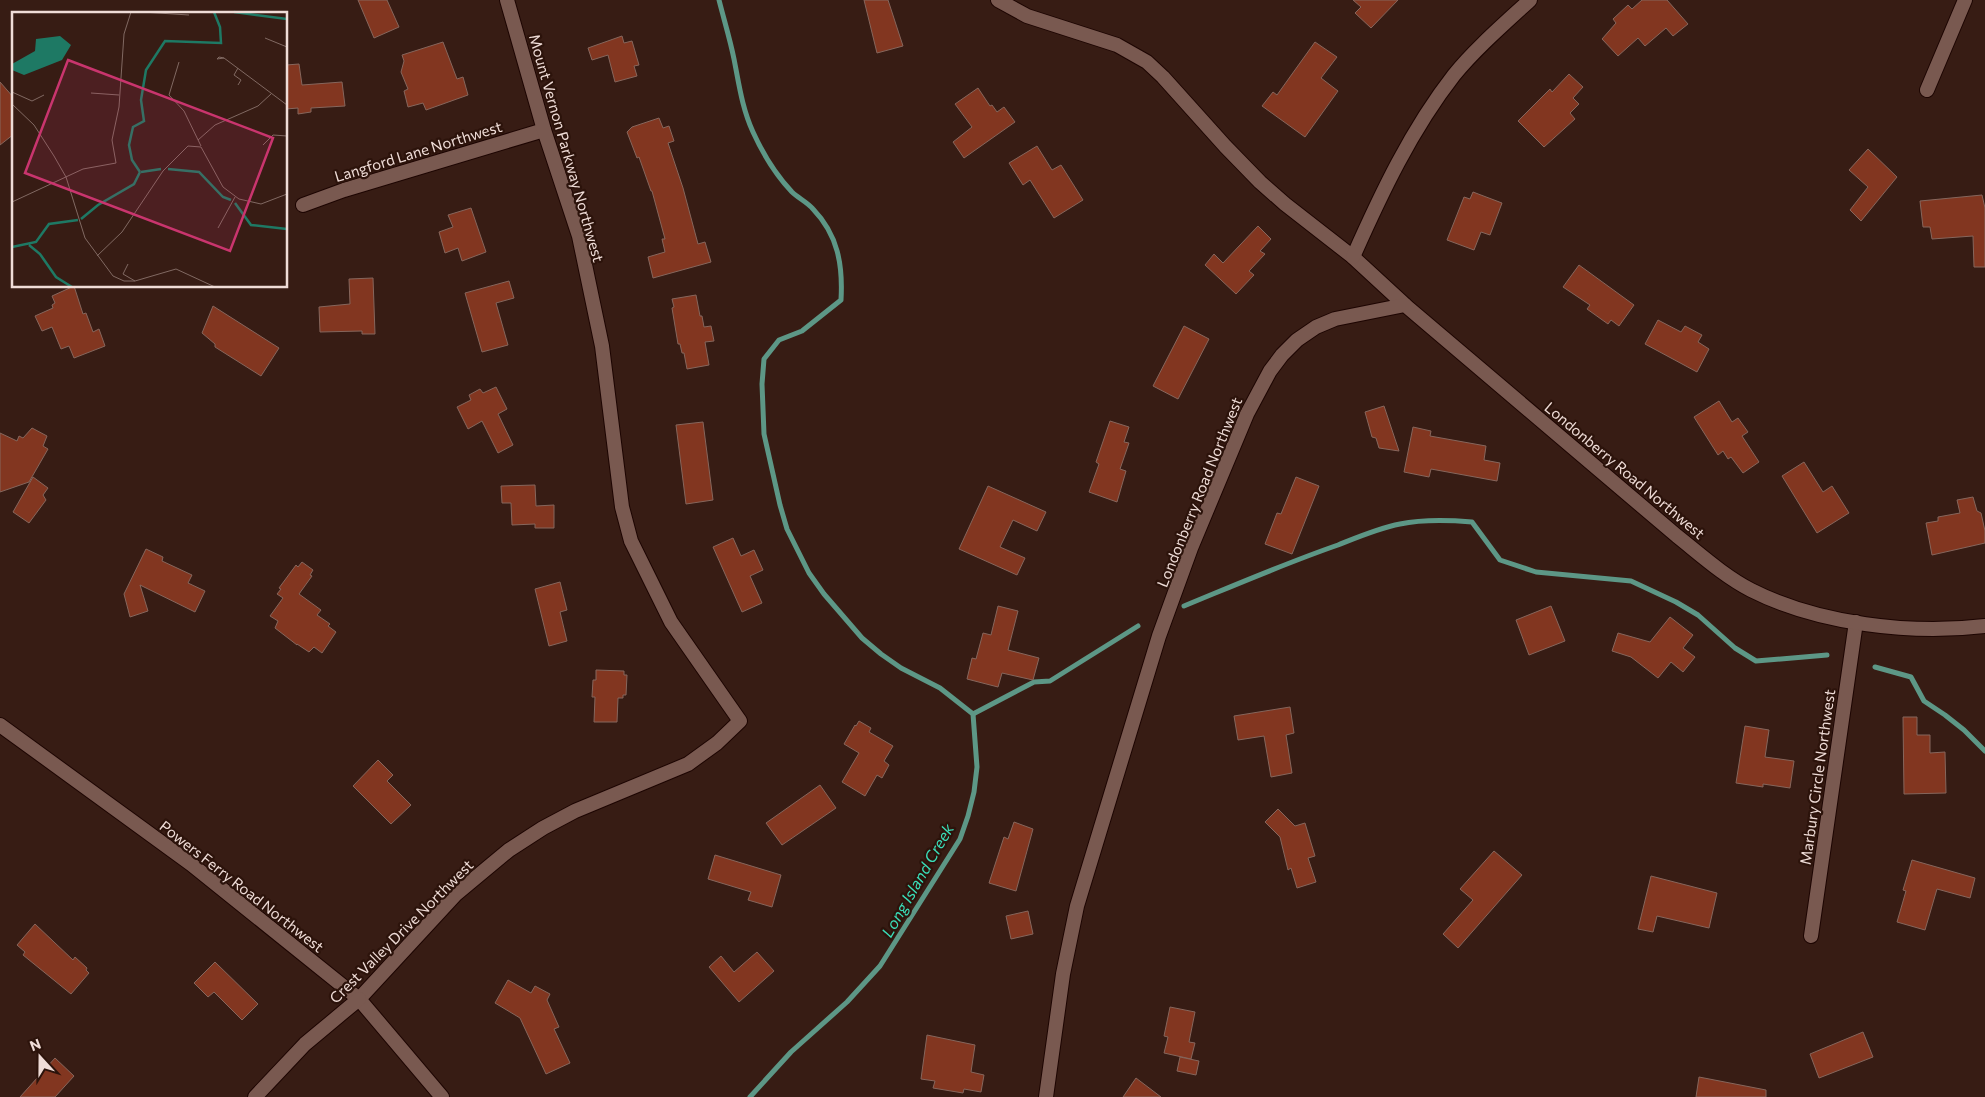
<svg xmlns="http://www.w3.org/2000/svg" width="1985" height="1097" viewBox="0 0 1985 1097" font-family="Commissioner,sans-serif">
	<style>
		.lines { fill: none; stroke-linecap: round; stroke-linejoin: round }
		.stream { stroke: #5d9786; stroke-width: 5 }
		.building { fill: #823620; stroke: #86665c }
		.minor-casing { stroke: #1d0502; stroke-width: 16 }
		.tertiary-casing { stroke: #1d0502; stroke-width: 16 }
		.minor { stroke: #795950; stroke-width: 14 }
		.tertiary { stroke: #795950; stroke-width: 14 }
		.labels { text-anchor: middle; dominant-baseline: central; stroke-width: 4.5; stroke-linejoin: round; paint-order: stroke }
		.street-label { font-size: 15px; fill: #efdcd7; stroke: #2c130b }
		.water-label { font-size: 16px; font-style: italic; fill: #3adeb9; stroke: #2c130b }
		.inset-river { fill: none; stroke: #1e7964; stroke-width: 2.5 }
		.inset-road { fill: none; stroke: #816962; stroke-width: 1 }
		.view { fill: #c9356e; fill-opacity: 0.15; stroke: #c9356e; stroke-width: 2.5 }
		.inset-edge { fill: none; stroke: #efdcd7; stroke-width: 2.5 }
	</style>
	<rect width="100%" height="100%" fill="#371c14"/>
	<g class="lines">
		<g class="stream">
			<path d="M719 0C724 20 730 39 734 59 739 84 742 108 753 132 763 154 776 175 792 192 798 198 807 202 813 209 838 235 843 265 841 300L802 331 779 340 764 359 762 384 764 434 780 505 787 529 809 573 824 594 862 638 881 654 901 668 940 688 973 714 977 767 974 792 968 816 960 839 880 966 847 1002 791 1052 750 1097"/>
			<path d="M1184 606C1235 585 1286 563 1338 545 1358 537 1379 528 1400 524 1424 519 1448 520 1472 522L1500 560 1536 572 1631 581 1676 602 1698 615 1735 648 1756 661 1827 655"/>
			<path d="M1875 667 1911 677 1924 701 1945 715 1964 730 1985 751"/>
			<path d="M973 714 1034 682 1050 681 1138 626"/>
		</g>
	</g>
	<g class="building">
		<path d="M358 0H387L399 27 374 38Z"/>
		<path d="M864 0H888L903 46 877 53Z"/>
		<path d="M1353 0H1398L1371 28 1355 13 1361 7Z"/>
		<path d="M1642 0H1667L1688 24 1673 36 1666 28 1645 46 1638 38 1618 56 1602 39 1616 23 1613 19 1628 5 1632 9Z"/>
		<path d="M622 36 624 43 632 41 639 65 634 66 637 76 615 82 608 55 592 60 588 48Z"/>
		<path d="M443 42 457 79 463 77 468 95 426 110 423 103 408 107 404 91 408 89 401 72 404 61 402 55Z"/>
		<path d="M1315 42 1337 57 1321 78 1338 91 1305 137 1262 106 1273 92 1277 95Z"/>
		<path d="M299 64 302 85 342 82 345 106 311 108V112L298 114V108L286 109V65Z"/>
		<path d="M1569 74 1583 87 1573 98 1579 104 1570 113 1575 119 1544 147 1518 121 1550 89 1552 92Z"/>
		<path d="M0 82 14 98V134L0 145Z"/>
		<path d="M978 88 990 106 992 105 997 112 1004 107 1015 122 964 158 953 142 972 127 955 104Z"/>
		<path d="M659 118 663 128 669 126 674 141 668 143 683 188 698 244 705 242 711 262 653 278 648 257 665 252 662 239H665L652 191H651L639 157 637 158 627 132 632 127Z"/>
		<path d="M1037 146 1052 170 1061 165 1083 200 1054 218 1030 180 1023 185 1009 163Z"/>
		<path d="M1868 149 1897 177 1861 221 1850 210 1868 187 1849 170Z"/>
		<path d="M1473 192 1502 203 1490 235 1481 232 1474 250 1447 240 1464 197 1470 199Z"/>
		<path d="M1982 195 1985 208V267H1974L1973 236 1932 239 1930 227H1923L1920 201Z"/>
		<path d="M471 208 486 252 462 261 458 248 445 253 439 232 453 227 448 215Z"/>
		<path d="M1258 226 1271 239 1260 251 1265 254 1249 271 1254 275 1236 294 1205 265 1214 254 1223 263Z"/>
		<path d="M1579 265 1634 305 1619 326 1611 320 1608 324 1587 309 1590 305 1563 287Z"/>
		<path d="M373 278 375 334H362V331L320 332 319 307 350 304 349 279Z"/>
		<path d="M509 281 514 298 496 303 508 345 482 352 465 293Z"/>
		<path d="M74 286 83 314 86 313 93 332 99 329 105 346 74 358 69 346 61 349 52 327 42 331 35 316 53 308 52 305 55 303 52 296Z"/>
		<path d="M696 295 700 316H702L704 327 711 326 714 341 705 342 709 365 687 369 684 353H682L680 344H678L672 308 674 307 672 299Z"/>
		<path d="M213 306 279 348 261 376 215 347V344L202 333Z"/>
		<path d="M1658 320 1681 332 1685 326 1702 335 1698 342 1709 349 1697 372 1645 344Z"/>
		<path d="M1184 326 1209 339 1178 399 1153 386Z"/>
		<path d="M496 387 507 409 498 414 513 445 498 453 482 421 468 429 457 407 471 400 469 395 480 389 483 393Z"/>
		<path d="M1719 401 1732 422 1738 418 1748 432 1742 436 1759 462 1743 473 1731 457 1728 459 1723 451 1718 455 1694 417Z"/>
		<path d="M1384 406 1399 451 1379 448 1376 438 1372 437 1365 412Z"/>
		<path d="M1110 421 1129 427 1124 442 1129 443 1120 469 1126 471 1117 502 1089 492 1099 464 1096 462Z"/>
		<path d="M703 422 713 500 686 504 676 425Z"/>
		<path d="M1413 427 1431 431 1430 436 1486 446 1484 460 1500 463 1497 481 1431 469 1429 477 1404 472Z"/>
		<path d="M32 428 47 436 43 446 48 449 29 482 0 492V433L17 441 19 436 23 438Z"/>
		<path d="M1804 462 1823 492 1832 486 1849 513 1817 533 1782 476Z"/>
		<path d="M33 477 48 488 43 495 46 500 29 523 13 512Z"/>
		<path d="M1296 477 1319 486 1292 554 1265 544 1277 513 1281 514Z"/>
		<path d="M535 485 536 506 554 505V528H535V524L512 525 511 503H502L501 486Z"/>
		<path d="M988 486 1046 512 1037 531 1013 520 1000 547 1025 558 1017 575 959 549Z"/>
		<path d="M1973 497 1977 511 1981 513 1985 531V543L1932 555 1926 523 1938 521V517L1960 513 1957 500Z"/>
		<path d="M733 538 741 556 754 550 763 570 750 576 762 603 742 612 713 547Z"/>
		<path d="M146 549 163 557 162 561 192 575 188 583 205 591 195 612 140 585 148 611 130 617 124 594Z"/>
		<path d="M302 562 313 570 310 575 312 576 299 594 321 610 317 615 330 624 328 626 336 632 322 653 314 647 309 652 297 644V645L275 628 278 621 270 616 283 598 277 594 281 589 279 588 296 565 298 567Z"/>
		<path d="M560 582 567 610 560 612 567 641 549 646 535 589Z"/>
		<path d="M998 606 1018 611 1008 650 1039 658 1033 680 1002 673 998 687 967 679 972 658 976 659 983 633 991 635Z"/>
		<path d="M1551 606 1565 641 1529 655 1516 620Z"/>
		<path d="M1670 617 1693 635 1683 648 1695 657 1683 672 1671 662 1658 678 1631 657 1612 651 1618 633 1650 642Z"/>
		<path d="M596 670 624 671V675H627L626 695H623V698H618L617 722H594L595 697H592L593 680H596Z"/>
		<path d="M1290 707 1294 733 1286 735 1292 773 1271 777 1264 736 1238 740 1234 716Z"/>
		<path d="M1903 717H1917V735H1930V753L1945 752 1946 793 1904 794Z"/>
		<path d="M859 721 871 728 869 732 893 746 884 761 889 765 882 778 877 775 865 796 842 782 859 753 844 744 855 725 856 726Z"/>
		<path d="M1745 726 1769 730 1765 757 1794 761 1790 788 1763 784V787L1736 783Z"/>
		<path d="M378 760 393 775 387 781 411 805 391 824 353 786Z"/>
		<path d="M820 785 836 808 782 845 766 823Z"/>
		<path d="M1278 809 1295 826 1305 823 1315 856 1308 858 1316 882 1297 888 1291 868 1288 870 1280 837 1265 822Z"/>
		<path d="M1014 822 1033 829 1016 891 989 883 1004 837 1008 839Z"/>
		<path d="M1494 851 1522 875 1458 948 1443 934 1473 900 1460 889Z"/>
		<path d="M715 855 781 875 772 907 748 900 751 892 708 879Z"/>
		<path d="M1912 860 1975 878 1970 898 1937 889 1925 930 1897 922 1906 891 1903 890Z"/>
		<path d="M1651 876 1717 893 1709 928 1657 916 1653 932 1638 929Z"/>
		<path d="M1028 911 1033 934 1011 939 1006 916Z"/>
		<path d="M35 924 73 960 75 957 87 968 86 970 89 973 71 994 23 955 25 952 17 945Z"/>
		<path d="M757 952 774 971 739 1002 709 967 721 956 734 972Z"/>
		<path d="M215 962 258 1004 242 1020 214 992 208 997 194 983Z"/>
		<path d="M508 980 531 993 535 986 550 994 547 1000 559 1027 554 1029 570 1063 546 1074 520 1018 495 1003Z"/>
		<path d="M1170 1007 1195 1012 1189 1042 1195 1043 1191 1059 1164 1053 1168 1037 1164 1036Z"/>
		<path d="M1863 1032 1873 1057 1819 1078 1810 1054Z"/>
		<path d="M927 1035 975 1045 971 1072 984 1075 981 1092 964 1089 963 1093 933 1088 935 1081 921 1079Z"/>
		<path d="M1180 1057 1199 1061 1196 1075 1177 1071Z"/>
		<path d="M55 1058 74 1076 55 1097H20Z"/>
		<path d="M1699 1077 1766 1090V1097H1696Z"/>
		<path d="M1136 1078 1161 1097H1123Z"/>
	</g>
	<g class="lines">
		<defs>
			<g id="minor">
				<path d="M998 0 1027 16 1117 45 1147 62 1163 77 1225 146 1260 182 1285 204 1353 257 1405 305"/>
				<path d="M1927 90 1965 0"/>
				<path d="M303 205 344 190 544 130"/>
				<path d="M1353 257C1381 194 1411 130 1454 75 1476 48 1504 24 1530 0"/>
				<path d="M1811 936 1856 622"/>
				<path d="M359 999 456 894 509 850 543 828 575 811 688 764 717 743 740 721 671 622 631 541 622 507 602 346 579 236 544 130 507 0"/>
			</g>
			<g id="tertiary">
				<path d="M0 725 191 864 359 999 442 1097"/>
				<path d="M255 1097 305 1044 359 999"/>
				<path d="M1046 1097 1063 974 1077 906 1159 636 1191 548 1247 414 1270 371 1282 355 1297 340 1316 327 1335 319 1405 305 1677 536C1701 555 1724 576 1751 590 1818 624 1911 635 1985 626"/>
			</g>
		</defs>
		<use href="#minor" class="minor-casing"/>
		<use href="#tertiary" class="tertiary-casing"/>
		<use href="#minor" class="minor"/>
		<use href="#tertiary" class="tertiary"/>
	</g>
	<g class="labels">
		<g class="street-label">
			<text transform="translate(567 148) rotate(74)">Mount Vernon Parkway Northwest</text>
			<text transform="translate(418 151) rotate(-17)">Langford Lane Northwest</text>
			<text transform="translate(1625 470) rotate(40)">Londonberry Road Northwest</text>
			<text transform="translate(1199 492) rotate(-68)">Londonberry Road Northwest</text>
			<text transform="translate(1817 777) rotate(-82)">Marbury Circle Northwest</text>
			<text transform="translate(242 886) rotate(38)">Powers Ferry Road Northwest</text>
			<text transform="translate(401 931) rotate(-45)">Crest Valley Drive Northwest</text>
		</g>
		<g class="water-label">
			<text transform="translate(917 880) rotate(-60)">Long Island Creek</text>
		</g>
	</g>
	<g transform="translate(12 12)">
		<rect width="275" height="275" fill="#371c14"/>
		<path d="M48 24 59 33 50 48 12 63 0 58V52L23 39 24 27Z" fill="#1e7964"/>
		<path class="inset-river" d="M222 0 275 7M156 157 187 160 211 185 219 188M128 160 120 148 117 133 121 115 132 109 129 88 134 58 153 29 209 31 208 15 202 0M129 160 149 157M223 191 239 213 275 217M69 207 86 193 122 172 128 160M17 233 28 242 44 265 60 275M0 235 24 230 37 212 66 208"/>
		<path class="inset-road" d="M130 0 177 3M253 26 275 35M212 46 205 47 207 45 212 46 275 93M167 50 157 83 172 99 189 134M226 73 229 68 222 63 226 56M0 80 20 89 32 83M79 81 107 83M0 92 22 113 42 144 54 165 73 226 101 264 112 269H123L164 257 203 275M186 128 203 113 246 94 259 82M251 133 261 123 275 124M0 190 71 157 104 151 100 128 107 95 112 22 119 0M206 216 223 185M85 244 110 220 151 159 176 134 189 135 211 175 227 187 249 192 275 182M116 252 111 262 123 269"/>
		<path class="view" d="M56 48 261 126 218 239 13 161Z"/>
		<rect width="275" height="275" class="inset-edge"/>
	</g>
	<g transform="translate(40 1057) rotate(339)" stroke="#2c130b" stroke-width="4" paint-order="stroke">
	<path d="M0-4L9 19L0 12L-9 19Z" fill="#efdcd7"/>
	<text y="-8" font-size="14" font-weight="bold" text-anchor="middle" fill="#efdcd7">N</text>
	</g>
</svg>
